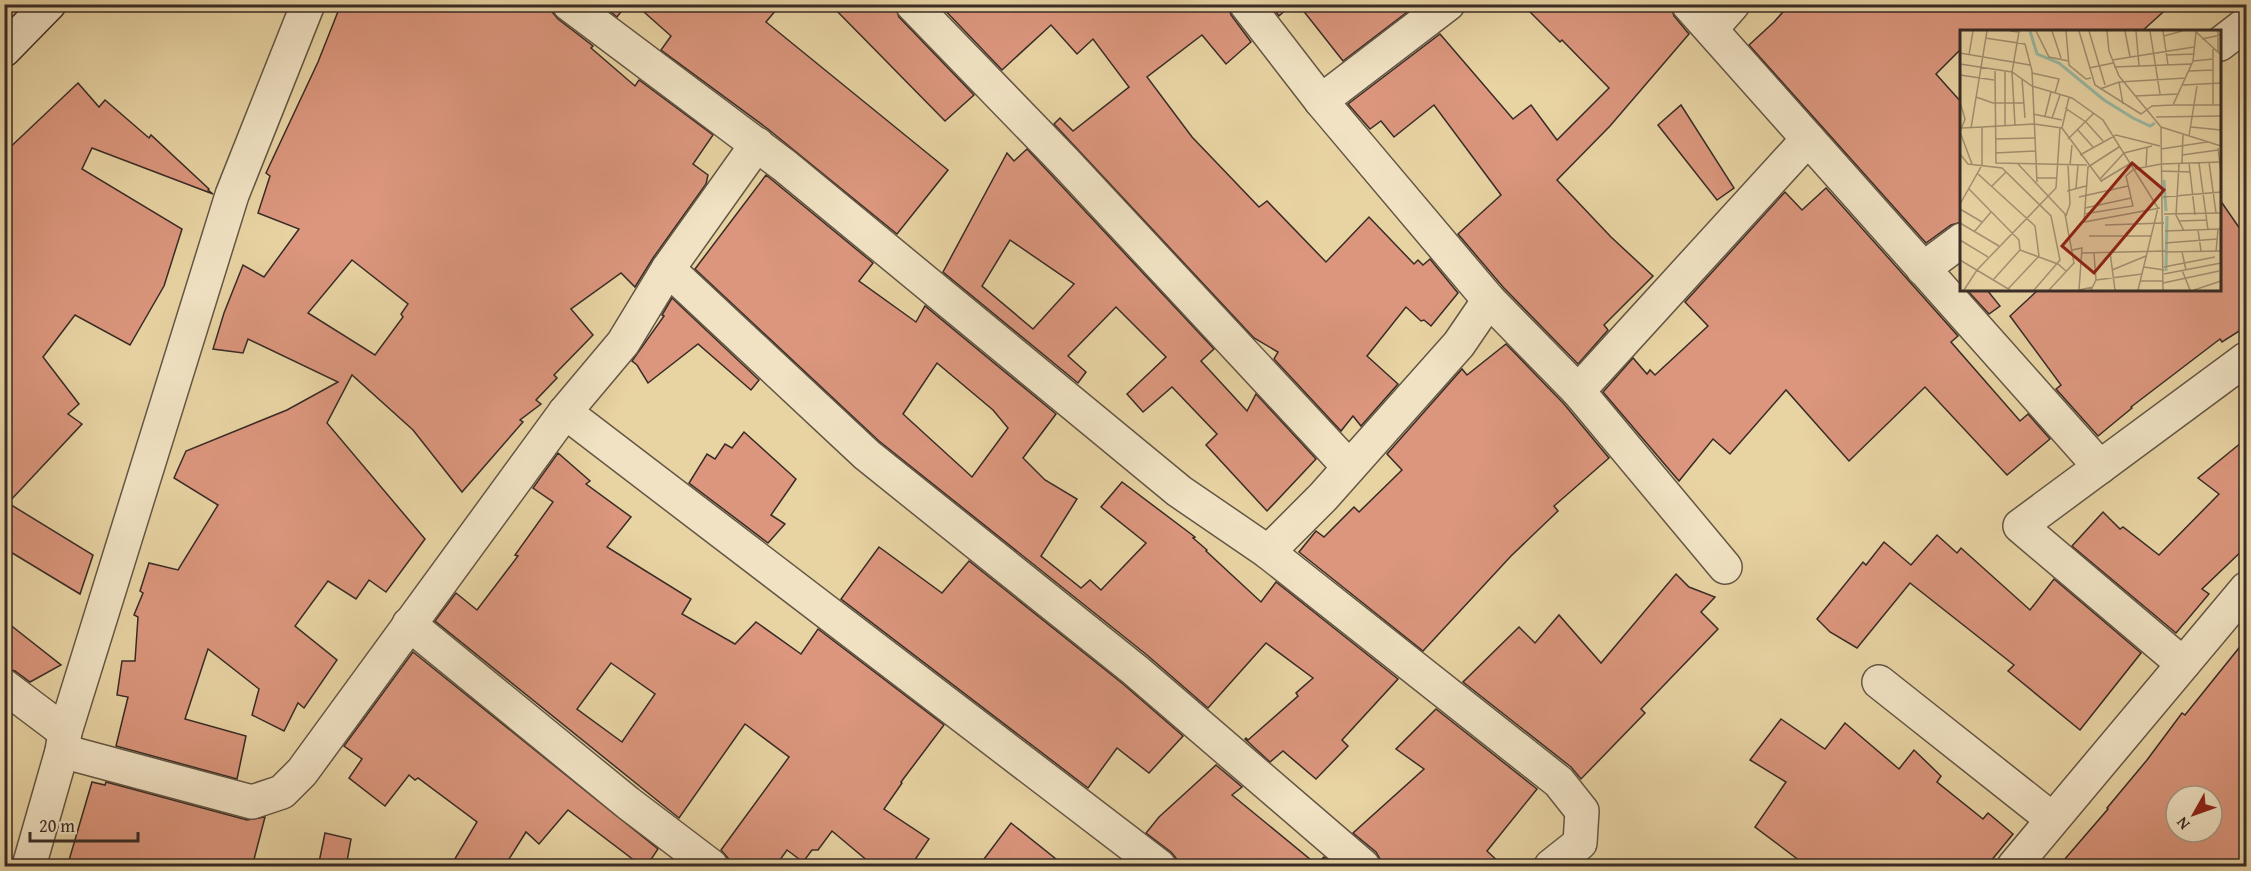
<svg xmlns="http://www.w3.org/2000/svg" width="2251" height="871" viewBox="0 0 2251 871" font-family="'Gentium Book Plus',serif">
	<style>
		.building { fill: #db967d; stroke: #382c26; stroke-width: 1.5; fill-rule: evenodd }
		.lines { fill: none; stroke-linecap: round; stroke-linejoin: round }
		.minor-casing { stroke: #645645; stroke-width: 36 }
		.secondary-casing { stroke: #382c26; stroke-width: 36 }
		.minor { stroke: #f0e2c3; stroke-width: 33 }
		.secondary { stroke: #f0e2c3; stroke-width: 33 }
		.inset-river { fill: none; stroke: #98b8a2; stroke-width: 3 }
		.inset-road { fill: none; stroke: #a29071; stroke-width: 1.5 }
		.view { fill: #8f2418; fill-opacity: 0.15; stroke: #8f2418; stroke-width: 3 }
		.inset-edge { fill: none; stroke: #382c26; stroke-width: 3 }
	</style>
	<rect width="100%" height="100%" fill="#e8d3a3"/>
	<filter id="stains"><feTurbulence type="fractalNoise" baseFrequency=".00333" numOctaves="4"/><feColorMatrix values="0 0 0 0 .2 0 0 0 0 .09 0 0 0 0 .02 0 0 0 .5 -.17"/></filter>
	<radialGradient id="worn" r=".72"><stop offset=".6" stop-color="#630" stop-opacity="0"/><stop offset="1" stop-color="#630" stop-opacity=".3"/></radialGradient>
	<g class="building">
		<path d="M341 4H551L552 12 558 19 593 46 591 48 635 86 639 80 713 135 693 164 708 175 706 184 653 258 635 287 621 273 571 309 593 335 554 375 557 378 536 400 541 404 520 420 523 422 462 492 413 430 352 375 327 423 425 539 386 592 369 580 356 599 328 581 295 626 337 660 304 708 298 703 284 731 252 715 259 689 208 649 185 719 246 736 237 779 116 746 128 697 117 695 122 661H135L138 617 134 615 143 593 140 591 149 563 178 570 218 505 174 478 186 451 287 410 338 382 248 339 243 353 213 349 224 313 243 265 264 277 299 229 258 213 270 176 266 173 318 62ZM352 260 408 304 401 314 403 317 375 355 308 313Z"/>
		<path d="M601 4H627L617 17Z"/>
		<path d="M635 4H781L766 22 948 170 897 234 768 129 661 50 671 36Z"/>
		<path d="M830 4H894L899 17 974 95 945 121Z"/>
		<path d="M939 4H1228L1231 15 1251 42 1226 64 1202 35 1147 77 1192 137 1259 207 1267 201 1326 262 1369 217 1414 264 1418 260 1423 265 1430 259 1458 293 1431 326 1424 320 1421 321 1406 307 1367 356 1398 384 1361 426 1353 416 1341 431 1274 359 1278 352 1254 338 1054 124 1060 118 1073 131 1129 87 1093 39 1077 54 1051 25 1002 70Z"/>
		<path d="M1270 4H1292L1279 16Z"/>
		<path d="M1298 4H1413L1415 6 1343 61Z"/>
		<path d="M1522 4H1670L1674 16 1689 34 1610 126 1557 180 1611 237 1653 276 1604 325 1608 330 1578 364 1503 287 1458 234 1501 195 1434 105 1394 137 1381 121 1370 129 1348 104 1440 34 1513 119 1531 105 1557 140 1609 88 1562 40 1560 42Z"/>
		<path d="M1790 4H2172L2141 32H1962V48L1936 74 1962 103V222L1951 225 1926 243 1749 45 1774 22Z"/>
		<path d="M78 83 99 107 105 100 149 138 151 135 209 189 208 190 213 194 92 148 82 169 182 229 164 286 130 345 75 315 43 357 79 404 68 414 82 424 8 503 93 555 80 594 4 548V153Z"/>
		<path d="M1681 105 1734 188 1717 200 1658 125Z"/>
		<path d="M1027 149 1214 349 1201 361 1247 411 1256 394 1316 459 1267 511 1206 445 1217 434 1172 387 1143 412 1127 394 1166 357 1116 307 1068 356 1086 372 1078 383 943 272 1007 153 1014 161ZM1010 240 1074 284 1033 329 982 286Z"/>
		<path d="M766 175 873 263 859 281 916 322 925 306 1056 414 1023 458 1045 480 1077 499 1041 556 1081 588 1090 580 1101 590 1146 543 1101 507 1122 482 1195 537 1193 538 1207 550 1206 551 1261 602 1276 582 1398 679 1342 740 1348 746 1316 779 1283 751 1270 762 1245 739 1246 738 1248 740 1298 696 1296 693 1313 678 1266 643 1208 708 1147 655 879 441 695 269ZM937 363 993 410 1008 428 972 477 903 414Z"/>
		<path d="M1826 188 1958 336 1951 342 2020 421 2028 414 2050 439 2007 475 1925 387 1849 461 1786 390 1730 454 1713 439 1679 481 1603 392 1633 358 1647 374 1650 370 1655 375 1708 326 1685 302 1785 192 1802 210Z"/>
		<path d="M2220 200 2247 239V326L2222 342 2220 339 2131 407 2132 408 2098 436 2056 389 2061 385 2010 316 2038 290H2220Z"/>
		<path d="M1967 290H1987L2000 306 1989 314Z"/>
		<path d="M672 298 759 380 751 390 698 344 648 383 637 365 632 361 664 316 662 315Z"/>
		<path d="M1506 344 1564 404 1609 458 1554 506 1558 511 1511 556 1423 651 1299 552 1316 531 1324 537 1354 507 1359 512 1402 470 1387 454 1462 369 1467 375Z"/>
		<path d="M744 432 796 479 771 515 785 524 768 543 689 483 707 454 715 459 725 444 732 448Z"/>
		<path d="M2247 438V546L2202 589 2209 594 2176 633 2072 546 2103 512 2120 529 2123 527 2159 555 2219 494 2198 478Z"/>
		<path d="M558 453 590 481 586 484 631 517 607 547 691 599 682 614 735 644 756 622 801 654 818 629 944 725 901 782 902 783 884 809 929 839 910 867H875L832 831 818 850H812L803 862 787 850 775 867H729L728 858 721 850 789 757 745 724 679 818 435 621 456 593 477 610 518 556 515 555 553 502 533 488ZM611 663 655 694 622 742 577 709Z"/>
		<path d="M1937 535 1957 553 1961 548 2030 610 2054 579 2141 653 2080 730 2008 671 2014 665 1910 583 1857 648 1830 632 1817 619 1863 562 1866 565 1884 542 1911 565Z"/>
		<path d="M879 547 942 593 969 561 1123 684 1183 736 1149 773 1117 748 1088 788 841 599Z"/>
		<path d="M1676 574 1689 587 1715 597 1701 612 1718 629 1641 709 1645 713 1581 779 1571 767 1463 682 1519 627 1535 643 1559 615 1601 663Z"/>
		<path d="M4 620 61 665 30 682 15 671 4 668Z"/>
		<path d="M2247 638V867H2058L2108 809 2107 808 2147 760 2182 713 2185 715ZM2176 796H2212V832H2176Z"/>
		<path d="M413 652 658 849 646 867H643L568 810 539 844 526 832 504 867H450L477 822 418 778 415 780 409 775 385 806 349 778 362 759 344 746Z"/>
		<path d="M1436 709 1537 789 1487 851 1504 867H1381L1380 859 1376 852 1353 833 1424 769 1396 749Z"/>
		<path d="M1781 719 1825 749 1845 723 1899 769 1914 750 1941 776 1937 782 1983 819 1988 813 2013 834 1986 867H1808L1755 827 1786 782 1750 760Z"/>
		<path d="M1216 765 1242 787 1232 795 1316 864 1324 857 1335 867H1177L1176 858 1171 852 1146 833 1159 817Z"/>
		<path d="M92 782 105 785 106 782 247 820 265 817 252 867H67Z"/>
		<path d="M1011 823 1066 867H978Z"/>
		<path d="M325 833 351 839 346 867H318Z"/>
	</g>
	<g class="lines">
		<defs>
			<g id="minor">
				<path d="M569 4 785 166 1179 491 1268 552 1559 782 1582 811 1580 843 1551 866"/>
				<path d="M912 4 1065 162 1349 467"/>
				<path d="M1246 4 1321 101 1489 300 1578 391 1725 567"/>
				<path d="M1688 4 2100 467"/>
				<path d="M1711 29 1733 4"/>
				<path d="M2220 44 2246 24"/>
				<path d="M1321 101 1448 4"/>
				<path d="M668 269 757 144"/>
				<path d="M1923 269 1962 240"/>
				<path d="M1578 391 1808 139"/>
				<path d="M565 412 1159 866"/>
				<path d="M1268 552 1323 497 1459 344 1489 300"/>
				<path d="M409 624 628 803 711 866"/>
				<path d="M2183 664 2020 526 2246 359"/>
				<path d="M1879 682 2052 819"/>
				<path d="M4 686 65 732"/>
				<path d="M62 751 252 802 282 792 302 772 565 412 623 343 668 269 867 455 1135 670 1363 866"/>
				<path d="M29 866 62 751 65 732 232 195 308 4"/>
				<path d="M2014 866 2246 589"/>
			</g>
			<path id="secondary" d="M4 50 49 4"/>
		</defs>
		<use href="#minor" class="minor-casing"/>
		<use href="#secondary" class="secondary-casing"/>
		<use href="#minor" class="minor"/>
		<use href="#secondary" class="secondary"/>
	</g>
	<g transform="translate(1960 30)">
		<rect width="261" height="261" fill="#e8d3a3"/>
		<path class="inset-river" d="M70 1 77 24 99 33 144 70 173 88 190 96 195 93M204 150 206 181M206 241 207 186"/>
		<path class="inset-road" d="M50 1 59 2 52 42 55 95M76 1 89 27 109 31M92 1 101 28M106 1 109 35 126 49 131 48M119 1 135 55 181 84 192 76 213 75 233 31 236 2M129 1 145 55M147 1 149 21 159 46 201 97 203 260M165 1 170 27M176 1 179 36M190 1 200 64M203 1 208 35M235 1 261 25M258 1V22M204 6 222 1M25 8 65 14 72 41 77 152M242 9 261 5M0 23 70 35M9 25 13 1M207 25 234 24M152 30 234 17M233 31 253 29M0 34 52 42 72 56 112 68 143 90 198 178 178 260M154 37 231 34M129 38 153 33M35 41 36 133 127 135M229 41 253 40M72 43 99 49 95 63M0 45 34 50M62 49 65 88M159 52 163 74M223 55 261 53M140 59 159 52 226 48M175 66 219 64M16 67 33 73H64M109 67 102 98 142 152M0 72 5 89 0 102 12 134M214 75H261M253 75V19M105 78 126 92 143 111M73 84 102 90M85 86 91 62M196 87 261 86M92 88 100 65M45 96V41M22 97 74 94 102 98M201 97 261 116M231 97 261 100M11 98 27 1M117 99 133 117M229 106 237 56M35 109 75 108M108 109 134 83M159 117 128 137 124 192 200 178M258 118 261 143M201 119 247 112M35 123 76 121M0 124 8 134 42 138 91 186 100 230 74 260M120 125 156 105 200 116M222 125 258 120M249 132 256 183M222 133 223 104M229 133 235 185M239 133 248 200M58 134 105 184 114 233 89 260M219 134 216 185 224 201M110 135 112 115M186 137 187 118M175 139 201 134 261 132M202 141 230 142M18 144 75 196 79 226 48 259M77 148H97M140 149 164 123 192 116M141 151 171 133M32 156 46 142M116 158 118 135M9 159 59 210 60 220 33 250M107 161 126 156M119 167 168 156M203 167 261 162M0 174 22 135V97L2 98M125 178 171 168M0 179 22 192M124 184 173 176 166 146 174 139M204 184 261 183M106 186 110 174 108 135M219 191 247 190M0 193 39 216M145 195 204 193M238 200 241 221M205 201 261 199M14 202 31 182M129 206H191M0 210 28 227M205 213 257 209M60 220 98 234 106 241M112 220 122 218 119 260 133 257M150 222 155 260M205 222 261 221M222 222 226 240M256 222 258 199M122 223 205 221M0 230 50 260M184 237 204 240M204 237 255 227M152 240 186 226M222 240 230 260M204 244 261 233M136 250 182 244M180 251H203M203 253 259 241M4 260 17 240 96 158 100 98M131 260 136 250 134 223M234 260 261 251"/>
		<path class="view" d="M172 133 204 160 134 243 102 216Z"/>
		<rect width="261" height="261" class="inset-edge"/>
	</g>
	<rect width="2251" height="871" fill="none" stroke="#e8d3a3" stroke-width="24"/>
	<rect x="6" y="6" width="2239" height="859" fill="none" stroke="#382c26" stroke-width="3"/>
	<rect x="12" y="12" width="2227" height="847" fill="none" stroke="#382c26" stroke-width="1.5"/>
	<g transform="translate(2194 814) rotate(230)"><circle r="28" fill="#f0e2c3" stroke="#a69984" stroke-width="1.5"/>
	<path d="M0-4.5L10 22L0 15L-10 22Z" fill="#8f2418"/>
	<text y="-9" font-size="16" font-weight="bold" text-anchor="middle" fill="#382c26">N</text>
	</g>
	<path d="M30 832v9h108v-9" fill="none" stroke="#382c26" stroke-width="3"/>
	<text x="39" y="832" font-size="18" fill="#382c26" stroke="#f0e2c3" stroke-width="4.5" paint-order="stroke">20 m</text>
	<rect width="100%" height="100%" filter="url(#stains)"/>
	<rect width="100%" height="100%" fill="url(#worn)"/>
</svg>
